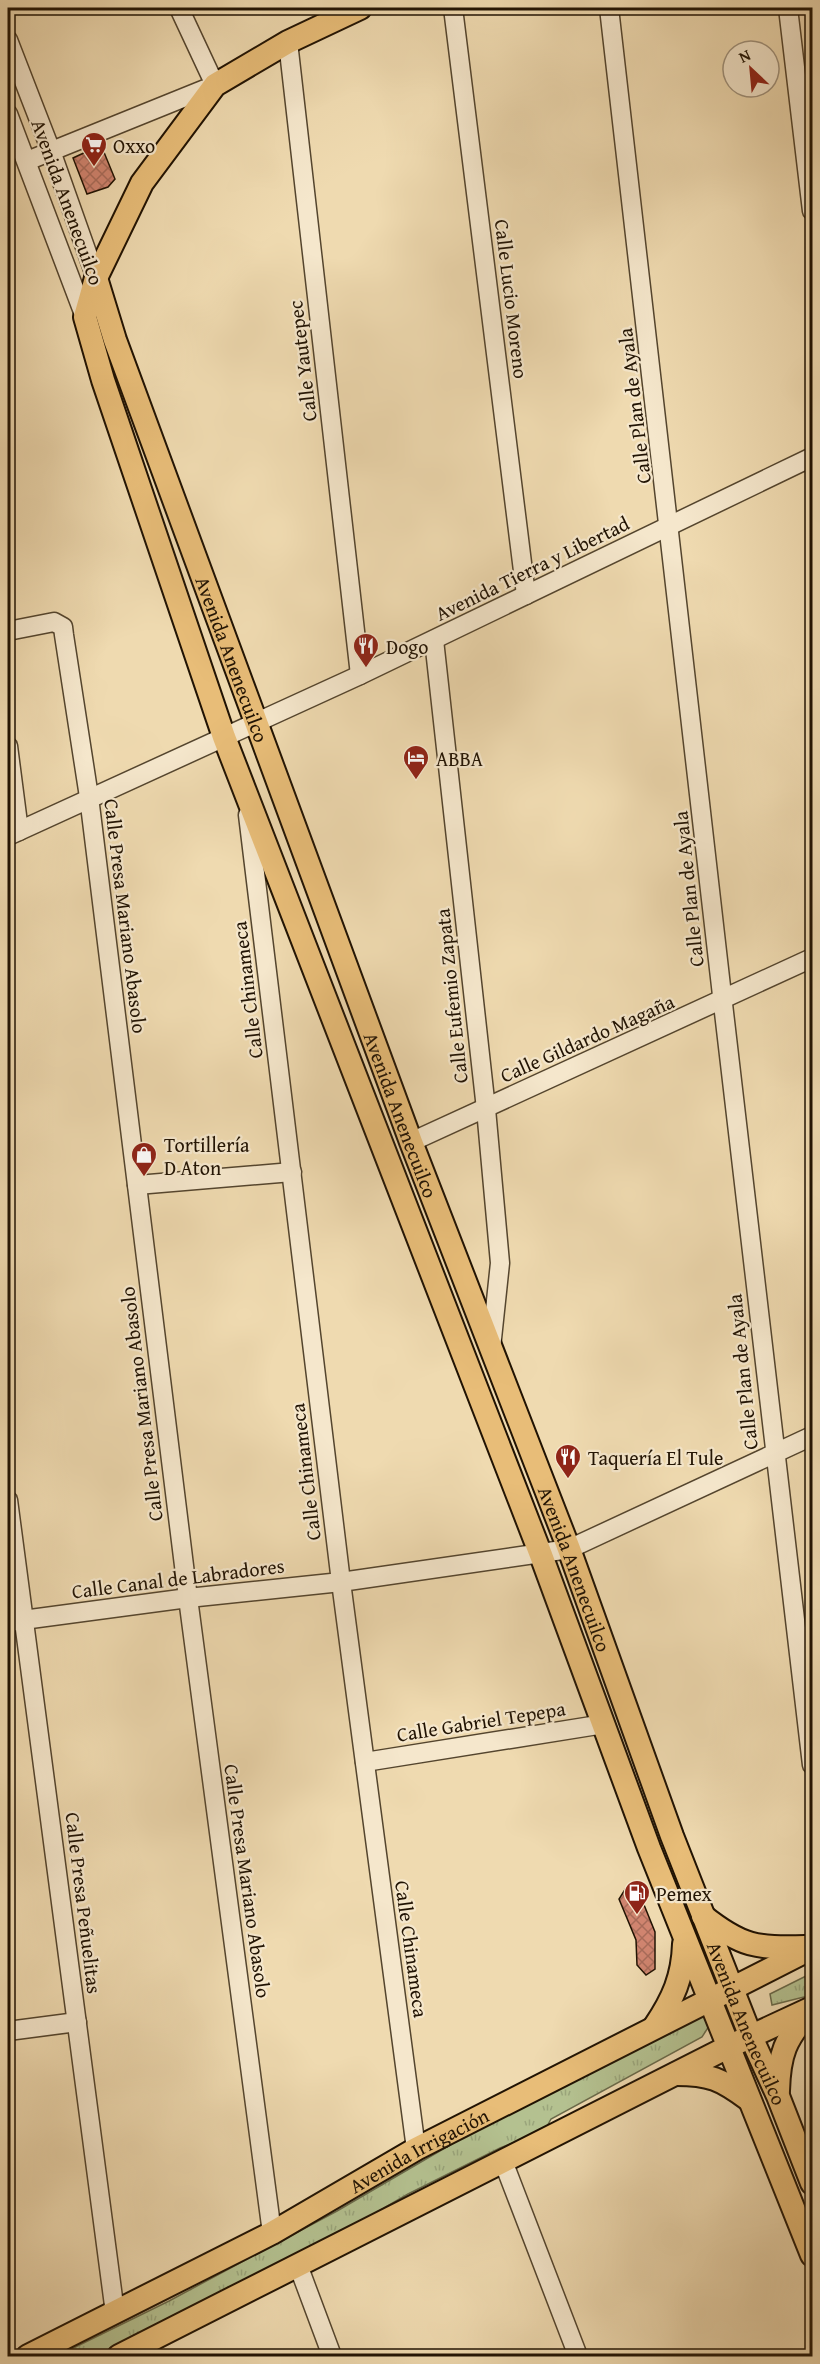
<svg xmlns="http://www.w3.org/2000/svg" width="820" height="2364" viewBox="0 0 820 2364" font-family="'Gentium Book Plus',serif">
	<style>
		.park { fill: url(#park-tufts); stroke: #6a6a4a; stroke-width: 1.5 }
		.building { fill: url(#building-cross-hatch); stroke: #211303; stroke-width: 1.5 }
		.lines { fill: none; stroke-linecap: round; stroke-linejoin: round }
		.minor-casing { stroke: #54452e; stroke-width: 21 }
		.major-casing { stroke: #211303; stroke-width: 26 }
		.minor { stroke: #f5e7cc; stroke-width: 18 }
		.major { stroke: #e8bd78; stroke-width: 22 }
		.labels { text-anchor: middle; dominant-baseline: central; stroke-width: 4.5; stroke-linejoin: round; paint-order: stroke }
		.poi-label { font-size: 20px; fill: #211303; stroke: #f5e7cc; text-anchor: start }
		.street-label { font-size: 20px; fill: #211303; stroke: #f5e7cc }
	</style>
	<defs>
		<pattern id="park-tufts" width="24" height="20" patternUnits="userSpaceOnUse" patternTransform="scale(1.5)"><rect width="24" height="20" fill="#b4c190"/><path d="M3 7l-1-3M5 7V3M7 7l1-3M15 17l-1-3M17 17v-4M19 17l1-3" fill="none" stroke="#9aa57b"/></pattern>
		<pattern id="building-cross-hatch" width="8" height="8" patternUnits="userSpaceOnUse" patternTransform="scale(1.5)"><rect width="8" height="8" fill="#d0846f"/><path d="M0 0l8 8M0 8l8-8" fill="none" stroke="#a86b59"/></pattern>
	</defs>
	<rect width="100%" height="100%" fill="#efdab0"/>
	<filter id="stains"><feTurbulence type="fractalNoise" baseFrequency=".00333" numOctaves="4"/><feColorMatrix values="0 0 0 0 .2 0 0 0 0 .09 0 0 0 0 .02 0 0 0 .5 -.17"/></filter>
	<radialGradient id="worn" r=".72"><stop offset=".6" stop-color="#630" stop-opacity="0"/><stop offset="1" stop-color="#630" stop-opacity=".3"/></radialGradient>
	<g class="park">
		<path d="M812 1973V1995L772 2005 770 1994Z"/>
		<path d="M703 2016 709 2019 711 2023 702 2037 551 2119 545 2130 500 2148 408 2194 324 2243 102 2356H57L169 2301 337 2211 486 2124 693 2017Z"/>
	</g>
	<g class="building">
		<path d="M101 145 115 179 108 187 87 194 73 158Z"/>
		<path d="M632 1887 638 1890 655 1932V1969L646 1975 637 1965 636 1940 619 1899 626 1888Z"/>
	</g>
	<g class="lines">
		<defs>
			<g id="minor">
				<path d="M453 8 526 595"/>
				<path d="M609 8C679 593 740 1180 812 1765"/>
				<path d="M788 8 812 211"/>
				<path d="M8 40 51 151 96 278"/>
				<path d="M288 42 360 675"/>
				<path d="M8 114 85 317"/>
				<path d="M27 161 215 85 179 8"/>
				<path d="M8 631 54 622 63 627 64 635 89 797 188 1598 272 2233"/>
				<path d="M434 640 486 1109 500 1263 491 1348"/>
				<path d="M8 746 19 831"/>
				<path d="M248 815 341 1582 416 2149"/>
				<path d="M8 836 360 675 812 457"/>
				<path d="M411 1142 812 958"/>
				<path d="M137 1185 292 1172"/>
				<path d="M8 1500 115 2313"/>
				<path d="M8 1622 188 1598 341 1582 569 1549 812 1436"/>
				<path d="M365 1762 604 1724"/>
				<path d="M8 2031 77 2022"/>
				<path d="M503 2161 578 2356"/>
				<path d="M298 2265 332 2356"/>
			</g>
			<g id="major">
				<path d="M360 8 288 42 215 85 142 183 96 278 85 317 103 380 224 737 541 1555 649 1848 812 2255"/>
				<path id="s1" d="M96 278 115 340 411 1142 569 1549 672 1836 751 2037 778 2096 812 2183"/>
				<path d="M703 1916C742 1947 756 1948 805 1947"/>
				<path d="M655 2026C673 1999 683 1977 684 1944"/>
				<path d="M676 2074C710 2074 721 2079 748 2099"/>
				<path d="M778 2091C779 2054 785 2039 810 2011"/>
				<path id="s2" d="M28 2356 272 2233 416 2149 812 1948"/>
				<path d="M119 2356 728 2047 812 2008"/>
			</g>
		</defs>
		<use href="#minor" class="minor-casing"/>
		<use href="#major" class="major-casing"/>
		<use href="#minor" class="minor"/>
		<use href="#major" class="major"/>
	</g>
	<defs>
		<symbol id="supermarket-pin" viewBox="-11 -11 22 30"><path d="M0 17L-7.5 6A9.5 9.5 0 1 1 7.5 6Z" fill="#8f2418" stroke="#f5e7cc"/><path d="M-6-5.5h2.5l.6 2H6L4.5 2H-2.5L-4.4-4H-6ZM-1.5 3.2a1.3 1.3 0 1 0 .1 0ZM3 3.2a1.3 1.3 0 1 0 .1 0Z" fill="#fff"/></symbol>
		<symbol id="restaurant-pin" viewBox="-11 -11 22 30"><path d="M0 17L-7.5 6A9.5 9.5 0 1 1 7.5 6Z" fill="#8f2418" stroke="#f5e7cc"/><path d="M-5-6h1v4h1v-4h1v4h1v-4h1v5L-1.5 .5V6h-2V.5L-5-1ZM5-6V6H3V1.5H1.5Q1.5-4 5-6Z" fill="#fff"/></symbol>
		<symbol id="hotel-pin" viewBox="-11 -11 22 30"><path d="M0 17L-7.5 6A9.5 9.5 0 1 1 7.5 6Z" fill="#8f2418" stroke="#f5e7cc"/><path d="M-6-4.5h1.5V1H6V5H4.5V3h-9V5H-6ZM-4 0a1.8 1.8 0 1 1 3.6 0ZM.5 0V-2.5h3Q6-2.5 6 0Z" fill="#fff"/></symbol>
		<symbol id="shop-pin" viewBox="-11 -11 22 30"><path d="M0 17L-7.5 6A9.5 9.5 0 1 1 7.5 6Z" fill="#8f2418" stroke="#f5e7cc"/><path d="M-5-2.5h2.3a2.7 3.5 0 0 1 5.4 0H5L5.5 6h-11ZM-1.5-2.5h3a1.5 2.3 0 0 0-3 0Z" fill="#fff"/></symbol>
		<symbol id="fuel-pin" viewBox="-11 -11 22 30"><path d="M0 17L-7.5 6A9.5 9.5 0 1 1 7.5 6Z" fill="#8f2418" stroke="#f5e7cc"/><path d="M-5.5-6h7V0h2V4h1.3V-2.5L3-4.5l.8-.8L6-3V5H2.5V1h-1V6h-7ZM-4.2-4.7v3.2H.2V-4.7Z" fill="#fff"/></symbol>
	</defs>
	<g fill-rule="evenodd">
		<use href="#supermarket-pin" x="79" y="130" width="30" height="40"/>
		<use href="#restaurant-pin" x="351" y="631" width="30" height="40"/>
		<use href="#hotel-pin" x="401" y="743" width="30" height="40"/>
		<use href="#shop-pin" x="129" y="1140" width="30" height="40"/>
		<use href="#restaurant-pin" x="553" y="1442" width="30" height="40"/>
		<use href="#fuel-pin" x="622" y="1878" width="30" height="40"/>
	</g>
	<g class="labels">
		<g class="poi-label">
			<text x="113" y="145">Oxxo</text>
			<text x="386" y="646">Dogo</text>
			<text x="436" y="758">ABBA</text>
			<text x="164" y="1144">Tortillería<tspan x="164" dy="23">D Aton</tspan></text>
			<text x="588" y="1457">Taquería El Tule</text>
			<text x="656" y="1893">Pemex</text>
		</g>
		<g class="street-label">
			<text transform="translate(68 202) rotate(70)">Avenida Anenecuilco</text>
			<text transform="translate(512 299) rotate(83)">Calle Lucio Moreno</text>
			<text transform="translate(302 361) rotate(-97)">Calle Yautepec</text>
			<text transform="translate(634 406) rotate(-97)">Calle Plan de Ayala</text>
			<text transform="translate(532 568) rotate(-26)">Avenida Tierra y Libertad</text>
			<text stroke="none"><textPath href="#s1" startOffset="405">Avenida Anenecuilco</textPath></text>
			<text transform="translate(688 889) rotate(-96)">Calle Plan de Ayala</text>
			<text transform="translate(126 916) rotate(83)">Calle Presa Mariano Abasolo</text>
			<text transform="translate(247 990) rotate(-97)">Calle Chinameca</text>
			<text transform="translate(451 996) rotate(-96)">Calle Eufemio Zapata</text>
			<text transform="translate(587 1038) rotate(-24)">Calle Gildardo Magaña</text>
			<text stroke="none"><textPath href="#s1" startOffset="891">Avenida Anenecuilco</textPath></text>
			<text transform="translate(742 1372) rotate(-96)">Calle Plan de Ayala</text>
			<text transform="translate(141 1404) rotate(-97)">Calle Presa Mariano Abasolo</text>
			<text transform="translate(305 1472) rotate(-97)">Calle Chinameca</text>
			<text stroke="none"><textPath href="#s1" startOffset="1377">Avenida Anenecuilco</textPath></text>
			<text transform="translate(178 1578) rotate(-7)">Calle Canal de Labradores</text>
			<text transform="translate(481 1721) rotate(-9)">Calle Gabriel Tepepa</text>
			<text transform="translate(248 1881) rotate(82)">Calle Presa Mariano Abasolo</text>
			<text transform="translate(84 1903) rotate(83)">Calle Presa Peñuelitas</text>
			<text transform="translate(412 1949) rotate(82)">Calle Chinameca</text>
			<text stroke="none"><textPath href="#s1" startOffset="1863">Avenida Anenecuilco</textPath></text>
			<text stroke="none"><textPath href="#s2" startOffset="442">Avenida Irrigación</textPath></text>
		</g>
	</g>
	<rect width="820" height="2364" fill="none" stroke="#efdab0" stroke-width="30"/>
	<rect x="9" y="9" width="802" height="2346" fill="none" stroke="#211303" stroke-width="3"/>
	<rect x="15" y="15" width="790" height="2334" fill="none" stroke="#211303" stroke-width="1.5"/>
	<g transform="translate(751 69) rotate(334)"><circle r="28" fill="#f5e7cc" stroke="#a0927c" stroke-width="1.5"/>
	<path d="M0-4.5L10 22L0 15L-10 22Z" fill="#8f2418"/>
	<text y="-9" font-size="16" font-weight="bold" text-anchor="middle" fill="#211303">N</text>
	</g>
	<rect width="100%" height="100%" filter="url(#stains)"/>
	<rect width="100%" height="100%" fill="url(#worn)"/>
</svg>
